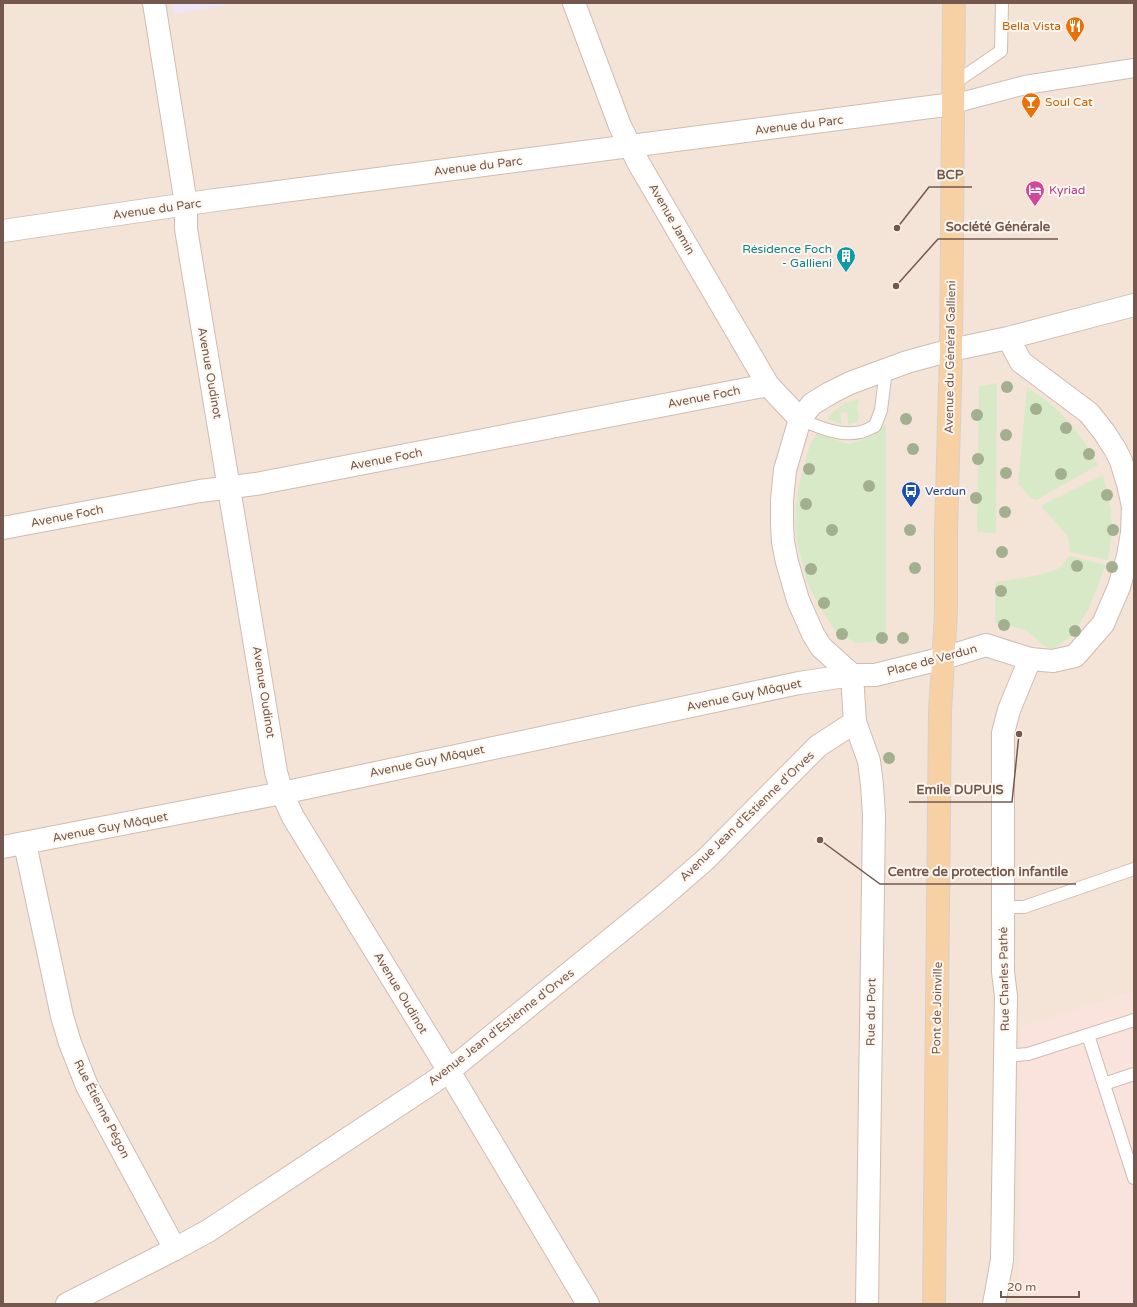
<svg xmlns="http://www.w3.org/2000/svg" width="1137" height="1307" viewBox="0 0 1137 1307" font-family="'Varela Round',sans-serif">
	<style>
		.residential { fill: #f3e4d7 }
		.commercial { fill: #fbe3dd }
		.education { fill: #efe5f8 }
		.green { fill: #d8e9c7 }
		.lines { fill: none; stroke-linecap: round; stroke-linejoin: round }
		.service-casing { stroke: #d0bcb1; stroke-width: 14 }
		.pedestrian-casing { stroke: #d0bcb1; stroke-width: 20 }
		.minor-casing { stroke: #d0bcb1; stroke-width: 24 }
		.primary-casing { stroke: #d8d0cd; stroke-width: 24 }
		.service { stroke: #fff; stroke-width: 12 }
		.pedestrian { stroke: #fff; stroke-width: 18 }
		.minor { stroke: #fff; stroke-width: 22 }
		.primary { stroke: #f7d0a4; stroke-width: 22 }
		.tree { fill: #a3b08f }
		.labels { text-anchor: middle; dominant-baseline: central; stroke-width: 4; stroke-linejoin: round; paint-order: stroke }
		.food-label { font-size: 12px; fill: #c56008; stroke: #fef7ef; text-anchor: end }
		.street-label { font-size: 12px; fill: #75584d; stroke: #fef7ef }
		.hotel-label { font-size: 12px; fill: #b23c85; stroke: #fef7ef; text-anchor: start }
		.culture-label { font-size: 12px; fill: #0d838f; stroke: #fef7ef; text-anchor: end }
		.transit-label { font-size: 12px; fill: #164399; stroke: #fef7ef; text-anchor: start }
		.leader { fill: none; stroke: #75584d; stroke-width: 1.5 }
		.callout-dot { fill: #75584d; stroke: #fef7ef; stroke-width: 1.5 }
		.callout-label { font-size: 13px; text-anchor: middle; font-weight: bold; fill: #75584d; stroke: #fef7ef; stroke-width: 4; stroke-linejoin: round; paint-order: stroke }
	</style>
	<rect width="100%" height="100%" fill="#fcf3e9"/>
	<rect class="residential" x="3" y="3" width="1131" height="1301"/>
	<path class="commercial" d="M1134 991V1304H1019L1021 1027Z"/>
	<path class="education" d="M172 3H238L174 14Z"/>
	<g class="green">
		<path d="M997 383 996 533 977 532 979 386Z"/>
		<path d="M1027 388C1058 404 1081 434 1098 465L1038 499 1035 500 1031 498 1018 483Z"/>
		<path d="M859 400 857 406 859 418 855 423 848 424 847 412 840 413 842 424 827 419C838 407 843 402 859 400Z"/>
		<path d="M886 424V640L856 643 835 630 818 604 807 582 797 541 795 523 796 507 800 481 807 455 811 442 817 434 849 444 873 436Z"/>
		<path d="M1103 475 1111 510 1112 531 1108 560 1070 552 1069 541 1067 535 1041 506Z"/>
		<path d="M1069 556 1106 565 1088 610 1071 636 1054 649C1040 648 1036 635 1024 630 1016 626 1004 625 995 623V582C1009 580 1049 575 1059 568 1063 565 1066 560 1069 556Z"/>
	</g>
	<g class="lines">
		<defs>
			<g id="service">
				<path d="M953 84 1001 51 1002 3"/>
				<path d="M800 419C818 427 840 437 861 432 866 431 870 428 875 426L881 410 886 370"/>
				<path d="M1003 907H1024L1134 869"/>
				<path d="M1088 1035 1134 1178"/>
				<path d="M1005 1056 1028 1054 1134 1020"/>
				<path d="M1104 1084 1134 1074"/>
			</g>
			<path id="pedestrian" d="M953 104 1025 85 1134 68"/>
			<g id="minor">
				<path d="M154 3 186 204V229L276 772 282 793 293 817 449 1071 588 1304"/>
				<path d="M574 3 620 126 639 164 768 385 800 419"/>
				<path d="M3 231 208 201 953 104"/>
				<path d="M1008 338 1021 362 1089 413 1104 432 1115 449 1121 461 1128 484 1133 506 1132 533 1128 556 1119 587 1103 624 1075 656 1053 661 1030 659 986 645 944 658 875 675H852L821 647 813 634 798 600 787 562 783 542 782 524V500L785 470 800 419 812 404 830 393 850 383 907 362 951 350 1008 338 1134 305"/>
				<path d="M3 528 200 491 256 484 768 385"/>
				<path d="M25 844 62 1016 70 1043 87 1086 175 1249"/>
				<path d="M3 847 282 793 799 683 852 675 855 722 869 761 872 785 874 815 867 1304"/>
				<path d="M67 1304 175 1249 208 1231 435 1081 460 1062 660 899 705 860 818 746 855 722"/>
				<path d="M994 1304 1002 1260 1006 996 1003 972V733L1009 710 1030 659"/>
			</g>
			<path id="primary" d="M934 1304 940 711 946 613V532L951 350 954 3"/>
		</defs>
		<use href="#service" class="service-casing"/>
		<use href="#pedestrian" class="pedestrian-casing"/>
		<use href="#minor" class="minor-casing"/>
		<use href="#primary" class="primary-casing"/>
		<use href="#service" class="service"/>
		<use href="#pedestrian" class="pedestrian"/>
		<use href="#minor" class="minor"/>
		<use href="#primary" class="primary"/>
	</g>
	<g class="tree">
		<circle cx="1007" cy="387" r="6"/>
		<circle cx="1036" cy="409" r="6"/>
		<circle cx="977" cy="415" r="6"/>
		<circle cx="906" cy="419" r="6"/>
		<circle cx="1066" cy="428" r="6"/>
		<circle cx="1006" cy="435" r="6"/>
		<circle cx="913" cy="449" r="6"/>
		<circle cx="1089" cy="454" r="6"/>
		<circle cx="978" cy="459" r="6"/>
		<circle cx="809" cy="469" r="6"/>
		<circle cx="1006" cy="473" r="6"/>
		<circle cx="1061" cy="474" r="6"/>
		<circle cx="869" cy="486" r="6"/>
		<circle cx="913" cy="488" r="6"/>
		<circle cx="1107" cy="495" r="6"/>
		<circle cx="976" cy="498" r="6"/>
		<circle cx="806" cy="504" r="6"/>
		<circle cx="1005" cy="512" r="6"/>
		<circle cx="832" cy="530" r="6"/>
		<circle cx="910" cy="530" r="6"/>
		<circle cx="1113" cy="530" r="6"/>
		<circle cx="1002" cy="552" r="6"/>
		<circle cx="1077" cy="566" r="6"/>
		<circle cx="1112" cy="567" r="6"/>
		<circle cx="915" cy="568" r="6"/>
		<circle cx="811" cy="569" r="6"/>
		<circle cx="1001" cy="591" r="6"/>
		<circle cx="824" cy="603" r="6"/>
		<circle cx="1004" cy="625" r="6"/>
		<circle cx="1075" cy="631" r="6"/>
		<circle cx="842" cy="634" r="6"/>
		<circle cx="882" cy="638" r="6"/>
		<circle cx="903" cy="638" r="6"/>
		<circle cx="889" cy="758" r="6"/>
	</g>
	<defs>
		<symbol id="restaurant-pin" viewBox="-11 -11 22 30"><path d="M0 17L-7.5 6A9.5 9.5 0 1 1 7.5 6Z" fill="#e8710a" stroke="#fef7ef"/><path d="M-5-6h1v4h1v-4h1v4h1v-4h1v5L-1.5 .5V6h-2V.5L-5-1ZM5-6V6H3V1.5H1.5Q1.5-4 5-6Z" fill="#fff"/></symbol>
		<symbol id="bar-pin" viewBox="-11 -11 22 30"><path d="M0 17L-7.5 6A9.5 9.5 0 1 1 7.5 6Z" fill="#e8710a" stroke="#fef7ef"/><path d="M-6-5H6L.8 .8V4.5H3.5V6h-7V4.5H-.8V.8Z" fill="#fff"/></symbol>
		<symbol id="hotel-pin" viewBox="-11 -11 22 30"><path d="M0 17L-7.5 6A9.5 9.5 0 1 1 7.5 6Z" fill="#d1479c" stroke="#fef7ef"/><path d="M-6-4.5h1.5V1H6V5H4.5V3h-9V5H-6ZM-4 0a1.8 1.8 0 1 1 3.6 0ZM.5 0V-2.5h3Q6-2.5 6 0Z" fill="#fff"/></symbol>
		<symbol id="building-pin" viewBox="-11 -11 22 30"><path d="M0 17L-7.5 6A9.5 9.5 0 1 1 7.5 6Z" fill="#0f9aa8" stroke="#fef7ef"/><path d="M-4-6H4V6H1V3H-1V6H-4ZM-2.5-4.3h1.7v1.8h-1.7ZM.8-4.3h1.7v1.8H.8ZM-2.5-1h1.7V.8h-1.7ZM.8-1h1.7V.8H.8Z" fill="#fff"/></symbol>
		<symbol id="bus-pin" viewBox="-11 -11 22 30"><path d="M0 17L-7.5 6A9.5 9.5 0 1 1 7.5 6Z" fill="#1a4fb4" stroke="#fef7ef"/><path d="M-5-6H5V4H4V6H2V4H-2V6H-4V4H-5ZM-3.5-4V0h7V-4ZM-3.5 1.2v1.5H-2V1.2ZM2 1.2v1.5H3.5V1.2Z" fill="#fff"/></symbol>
	</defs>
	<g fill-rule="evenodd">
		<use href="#restaurant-pin" x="1064" y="15" width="22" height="30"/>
		<use href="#bar-pin" x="1020" y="91" width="22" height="30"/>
		<use href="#hotel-pin" x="1024" y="179" width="22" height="30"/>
		<use href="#building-pin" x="835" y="245" width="22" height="30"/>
		<use href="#bus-pin" x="900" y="480" width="22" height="30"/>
	</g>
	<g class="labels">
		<g class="food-label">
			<text x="1061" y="26">Bella Vista</text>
			<text x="1045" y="102" text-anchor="start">Soul Cat</text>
		</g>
		<g class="street-label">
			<text transform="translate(799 125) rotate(-7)">Avenue du Parc</text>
			<text transform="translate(478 166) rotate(-7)">Avenue du Parc</text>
			<text transform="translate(157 209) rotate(-8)">Avenue du Parc</text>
			<text transform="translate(672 219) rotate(60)">Avenue Jamin</text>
			<text transform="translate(950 357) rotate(-89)">Avenue du Général Gallieni</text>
			<text transform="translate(210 373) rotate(80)">Avenue Oudinot</text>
			<text transform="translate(704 397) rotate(-11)">Avenue Foch</text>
			<text transform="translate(386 459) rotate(-11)">Avenue Foch</text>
			<text transform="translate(67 516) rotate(-11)">Avenue Foch</text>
			<text transform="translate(932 660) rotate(-15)">Place de Verdun</text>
			<text transform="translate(264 692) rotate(81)">Avenue Oudinot</text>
			<text transform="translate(744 695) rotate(-12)">Avenue Guy Môquet</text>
			<text transform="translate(427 761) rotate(-12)">Avenue Guy Môquet</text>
			<text transform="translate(747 816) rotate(-44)">Avenue Jean d'Estienne d'Orves</text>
			<text transform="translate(110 827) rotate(-11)">Avenue Guy Môquet</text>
			<text transform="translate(1004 979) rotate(-91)">Rue Charles Pathé</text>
			<text transform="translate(401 993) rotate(59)">Avenue Oudinot</text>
			<text transform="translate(937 1008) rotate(-89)">Pont de Joinville</text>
			<text transform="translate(871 1012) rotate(-89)">Rue du Port</text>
			<text transform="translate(501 1027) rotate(-38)">Avenue Jean d'Estienne d'Orves</text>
			<text transform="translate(102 1109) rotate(63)">Rue Étienne Pégon</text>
		</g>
		<g class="hotel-label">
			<text x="1049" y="190">Kyriad</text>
		</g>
		<g class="culture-label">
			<text x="832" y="249">Résidence Foch<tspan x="832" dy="14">- Gallieni</tspan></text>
		</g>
		<g class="transit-label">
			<text x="925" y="491">Verdun</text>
		</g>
	</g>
	<path class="leader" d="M897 228L929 187H972M896 286L938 239H1058M1019 734L1012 802H909M820 840L880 884H1076"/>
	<g class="callout-dot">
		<circle cx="897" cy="228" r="4"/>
		<circle cx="896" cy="286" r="4"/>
		<circle cx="1019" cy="734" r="4"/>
		<circle cx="820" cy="840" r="4"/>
	</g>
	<g class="callout-label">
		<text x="950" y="179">BCP</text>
		<text x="998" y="231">Société Générale</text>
		<text x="960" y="794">Emile DUPUIS</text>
		<text x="978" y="876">Centre de protection infantile</text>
	</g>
	<rect width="1137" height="1307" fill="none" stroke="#75584d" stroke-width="8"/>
	<path d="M1001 1291v6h78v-6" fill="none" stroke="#75584d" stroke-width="2"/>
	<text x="1007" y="1291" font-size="12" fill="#75584d" stroke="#fef7ef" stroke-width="3" paint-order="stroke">20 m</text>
</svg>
